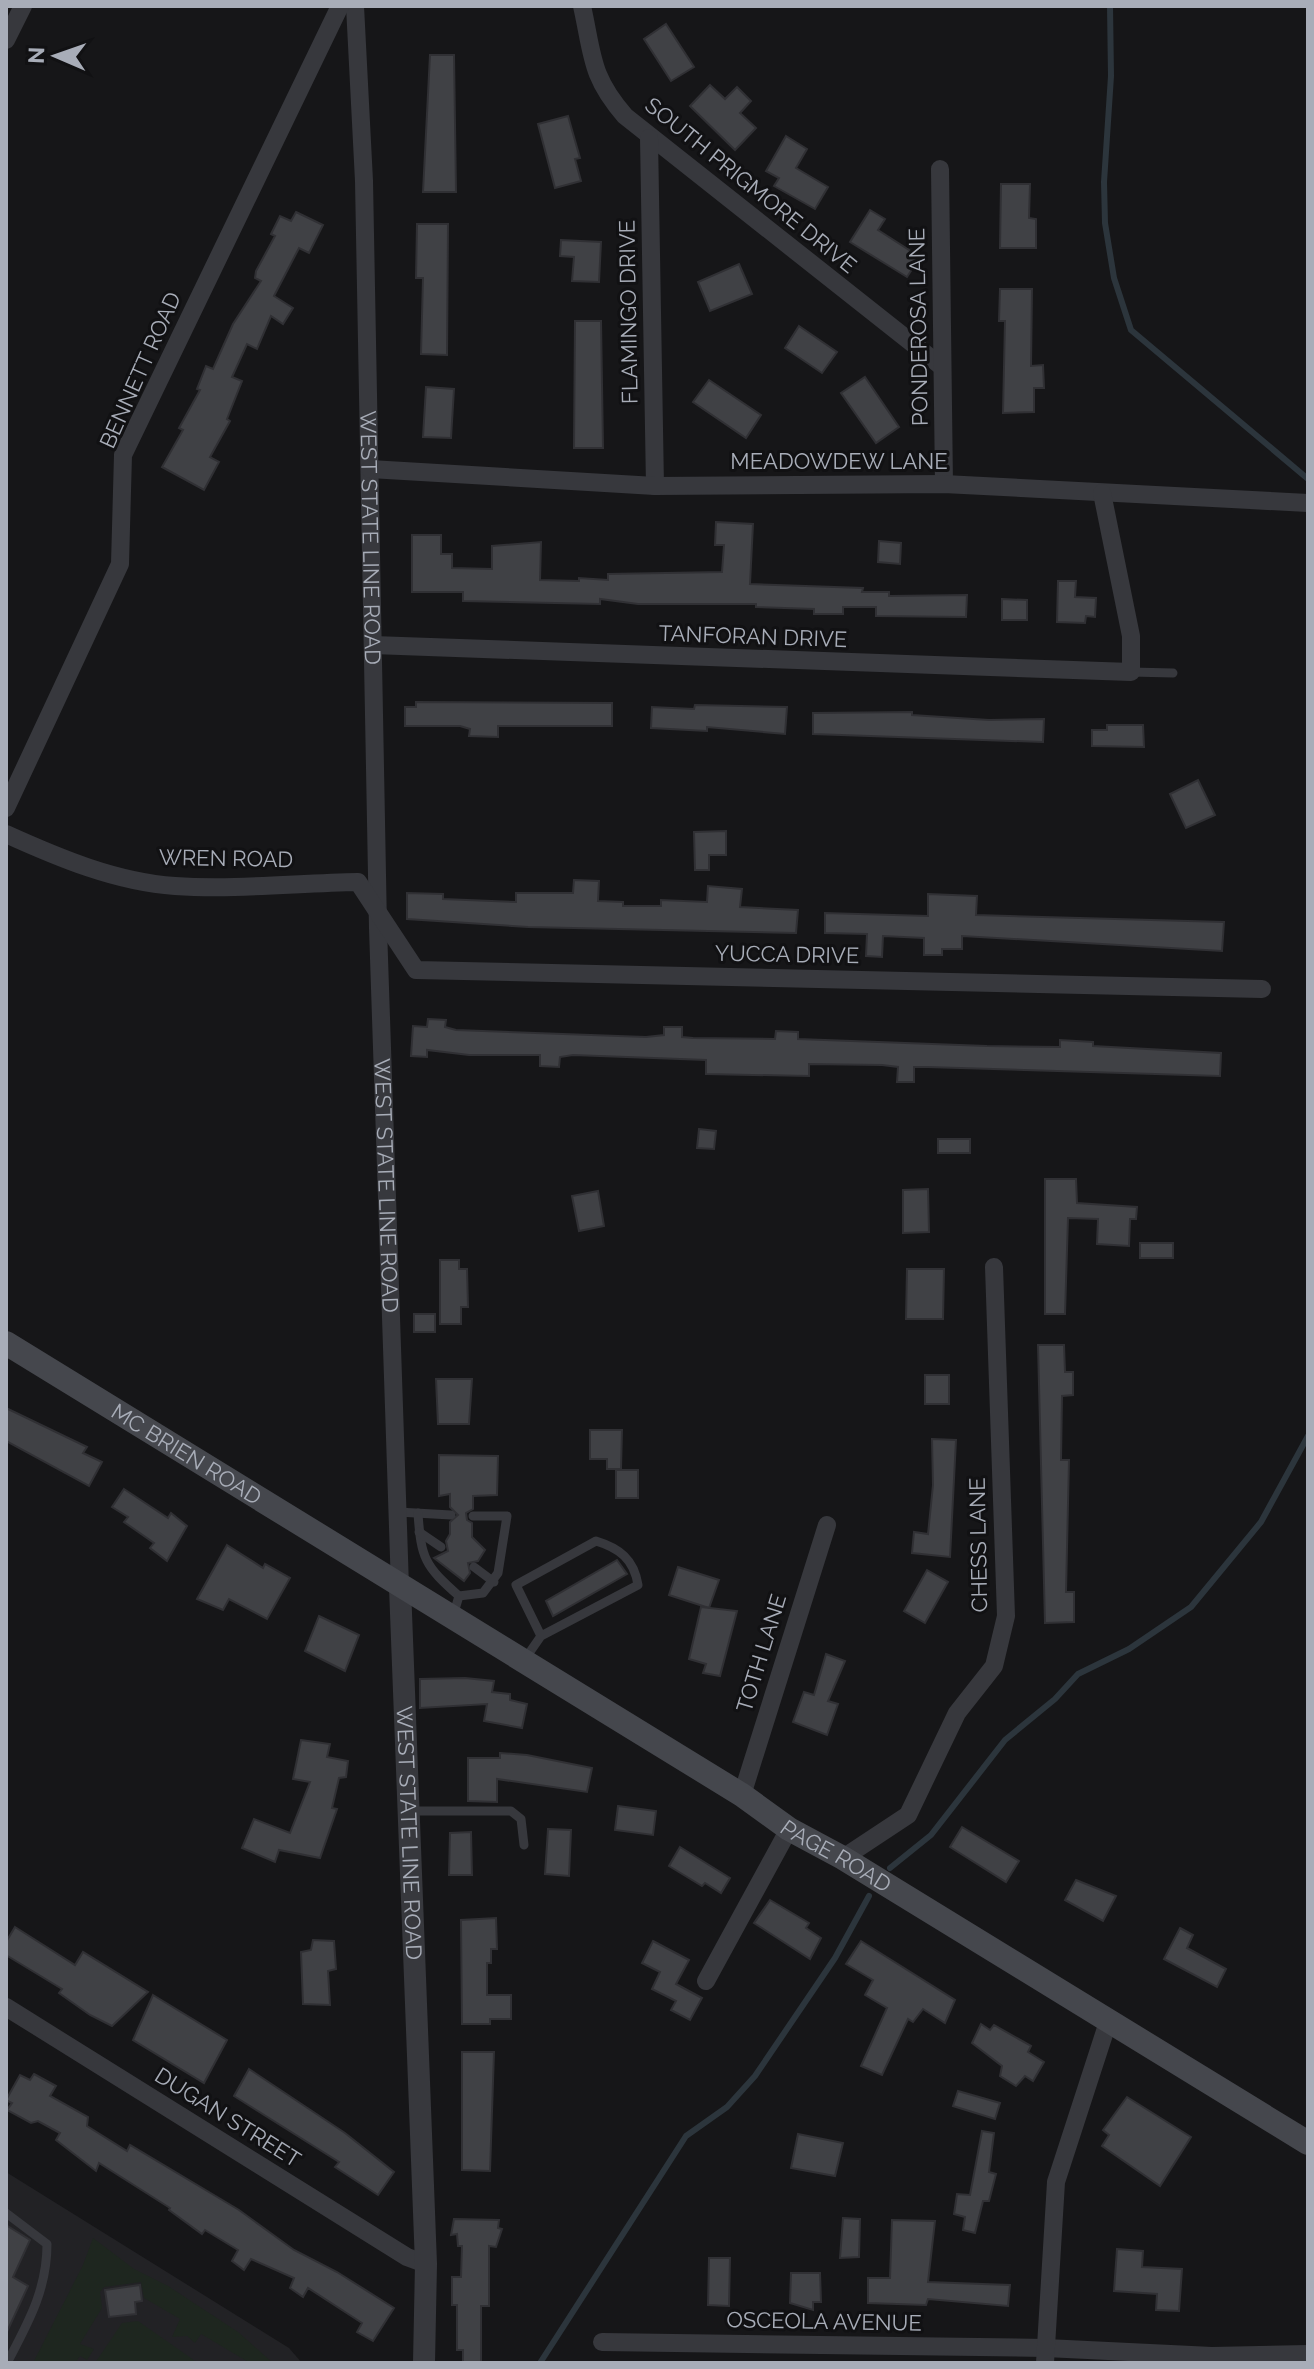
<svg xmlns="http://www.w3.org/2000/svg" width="1314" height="2369" viewBox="0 0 1314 2369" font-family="Raleway,sans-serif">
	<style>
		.built { fill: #222225 }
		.green { fill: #1e261f }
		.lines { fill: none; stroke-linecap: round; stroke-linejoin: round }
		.stream { stroke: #2c353c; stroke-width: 6 }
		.building { fill: #404145; stroke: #303034; stroke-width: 2 }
		.service { stroke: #37383d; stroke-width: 9 }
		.minor { stroke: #37383d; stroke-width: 18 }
		.tertiary { stroke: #37383d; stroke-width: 22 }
		.secondary { stroke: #45474d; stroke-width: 24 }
		.labels { text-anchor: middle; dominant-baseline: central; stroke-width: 6; stroke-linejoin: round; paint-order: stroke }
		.street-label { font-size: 22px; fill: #a8adb8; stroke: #111113 }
	</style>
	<rect width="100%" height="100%" fill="#161618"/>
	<path class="built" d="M6 2172 289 2348 302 2363H6Z"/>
	<g class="green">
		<path d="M93 2238 134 2269 168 2286 238 2332 273 2363H250L201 2334 195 2343 187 2336 172 2337 180 2319 144 2298 141 2282 104 2287 100 2292 102 2308 80 2344 94 2349 87 2360 80 2356 75 2363H33L83 2265Z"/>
		<path d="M138 2321 198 2363H95L122 2323Z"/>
	</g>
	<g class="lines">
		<g class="stream">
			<path d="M1110 6 1111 76 1104 182 1105 223 1114 278 1131 330 1308 479"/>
			<path d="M890 1868 931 1835 1005 1740 1055 1699 1078 1674 1129 1649 1191 1607 1261 1522 1308 1436"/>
			<path d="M540 2363 686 2136 727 2107 755 2076 835 1958 869 1896"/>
		</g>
	</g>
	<g class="building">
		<path d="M666 24 694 67 671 81 644 39Z"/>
		<path d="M430 55H454L456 192H423Z"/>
		<path d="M710 85 725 99 737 87 751 101 740 113 756 128 735 150 690 106Z"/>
		<path d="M568 116 580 158 575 159 581 181 555 188 538 124Z"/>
		<path d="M786 136 807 149 796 168 828 187 815 209 774 186 779 178 766 171Z"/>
		<path d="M1001 184H1030L1029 218 1036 219V248H1000Z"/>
		<path d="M870 210 885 219 878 230 920 257 907 277 850 242Z"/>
		<path d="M296 212 323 225 309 253 299 248 274 296 293 308 283 324 271 316 257 349 247 344 232 377 242 381 227 419 230 421 210 457 219 462 204 490 162 467 183 430 179 428 200 390 197 389 206 366 213 369 233 324 261 281 255 278 256 271 275 236 271 234 280 216 291 221Z"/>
		<path d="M417 224H448L447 355 421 354 423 278H416Z"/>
		<path d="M561 240 601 242 599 282 572 281 574 257 560 256Z"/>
		<path d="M739 264 752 294 710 311 698 282Z"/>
		<path d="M1000 289H1032L1031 366 1043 365 1044 388H1034V412L1003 413 1005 321H999Z"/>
		<path d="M575 321H601L603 448H574Z"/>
		<path d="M799 326 837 352 822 373 785 348Z"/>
		<path d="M865 377 899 427 876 443 841 393Z"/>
		<path d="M709 380 761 415 746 438 693 402Z"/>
		<path d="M426 387 454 389 451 438 423 437Z"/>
		<path d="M716 522 753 524 750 584 863 588 862 592H889V596L967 595 966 617 876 616V607H843V614H814V609L756 607V604H638L600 599V604L463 601V592H412V535H441V554H452V568L492 569V546L541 542 540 580 579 581V578L608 580V574L722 572 724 545H715Z"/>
		<path d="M879 541 901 543 900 564 878 562Z"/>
		<path d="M1058 581H1076L1075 597 1096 598 1095 617 1086 616 1085 623 1057 622Z"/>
		<path d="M1002 599 1027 600V620H1002Z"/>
		<path d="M416 702 612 703V726H498V737L469 736 470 729 460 726H405V707H416Z"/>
		<path d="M695 705 787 707 785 734 707 727V731L651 728 652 707 694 709Z"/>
		<path d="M912 712V715L989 720 1044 719 1043 742 813 734V713Z"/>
		<path d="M1107 725H1143L1144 747 1092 746V730H1107Z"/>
		<path d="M1198 780 1215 815 1186 828 1170 794Z"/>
		<path d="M726 831V855H709V870H695L694 832Z"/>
		<path d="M574 880 599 881 598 901 623 902V906H661V900L707 902 708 886 742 889 740 907 798 910 796 933 528 927 407 919V893L443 894V899L516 902V893H573Z"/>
		<path d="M928 894 977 896 976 915 1224 922 1222 951 962 936V949H942V955H924V938L883 936 882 957 866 956 867 934 825 933V913L928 916Z"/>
		<path d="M428 1019 446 1020 445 1027 456 1030 646 1037 664 1035V1027H682V1037L693 1038 775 1039 776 1031 798 1032V1039L987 1046 1060 1047V1040L1093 1042V1046L1221 1053 1220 1076 927 1067H914V1082H897L898 1067 882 1065 809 1064V1076L706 1074V1060L573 1055 560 1057 559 1067 540 1066V1055H469L427 1050V1057L411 1056 413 1026 427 1027Z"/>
		<path d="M699 1129 716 1131 714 1149 697 1148Z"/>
		<rect x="938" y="1139" width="32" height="14"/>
		<path d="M1045 1179H1076L1077 1203 1137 1207 1136 1219H1130L1129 1246 1097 1244 1098 1219 1068 1218 1065 1314H1045Z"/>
		<path d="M928 1189 929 1232 903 1233V1190Z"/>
		<path d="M598 1191 604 1226 579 1231 572 1196Z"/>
		<rect x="1140" y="1243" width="33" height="15"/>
		<path d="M440 1260H459V1269H467L468 1307H461V1324H440Z"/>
		<path d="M907 1269H944L943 1319H906Z"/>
		<rect x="414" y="1314" width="21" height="18"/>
		<path d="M1038 1345H1064L1065 1372H1073V1395L1062 1396 1061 1460H1069L1066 1592H1074V1622L1045 1623Z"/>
		<rect x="925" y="1375" width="24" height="29"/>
		<path d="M436 1379H472L469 1424H438Z"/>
		<path d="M6 1408 87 1447 83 1453 102 1462 89 1486 6 1441Z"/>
		<path d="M590 1430H622L621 1469H607V1459H590Z"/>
		<path d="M932 1439 956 1440 950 1557 912 1553 914 1532 928 1534 933 1485Z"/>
		<path d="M439 1455 498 1456 497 1495 473 1496V1509L466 1513 467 1520 472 1523V1537L485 1550 478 1561 468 1563 470 1573 464 1581 434 1558 448 1551 446 1541 450 1534V1522L458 1515 450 1507V1494L439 1496Z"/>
		<rect x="616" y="1470" width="22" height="28"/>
		<path d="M124 1489 168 1518 171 1513 187 1526 167 1561 150 1548 154 1543 124 1522 128 1517 112 1507Z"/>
		<path d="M227 1545 263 1568 265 1564 290 1578 267 1619 229 1599 223 1610 197 1599Z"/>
		<path d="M617 1560 627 1574 553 1616 546 1601Z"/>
		<path d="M678 1567 719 1580 709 1608 669 1595Z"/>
		<path d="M927 1570 948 1582 925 1623 904 1611Z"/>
		<path d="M701 1607 737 1611 720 1676 703 1673 706 1664 689 1659Z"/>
		<path d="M319 1616 359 1635 345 1671 305 1651Z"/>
		<path d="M826 1654 845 1661 828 1701 838 1704 827 1735 793 1722 804 1692 814 1695Z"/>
		<path d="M465 1678 494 1681 492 1692 510 1694V1700L527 1704 522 1728 484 1721 487 1704 420 1708V1679Z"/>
		<path d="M301 1740 330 1744 327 1757 348 1761 346 1777 339 1778 332 1808 337 1809 320 1858 279 1850 275 1862 242 1848 254 1819 290 1833 310 1782 293 1779Z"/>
		<path d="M500 1753 527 1755 592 1768 587 1792 497 1779V1802L468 1801V1758H500Z"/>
		<path d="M618 1806 656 1811 653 1835 615 1830Z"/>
		<path d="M962 1827 1019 1861 1006 1882 950 1847Z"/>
		<path d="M548 1829 571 1830 569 1876 545 1874Z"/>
		<path d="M471 1832 472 1875H449L450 1833Z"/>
		<path d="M680 1847 730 1878 721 1893 705 1883 702 1886 669 1866Z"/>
		<path d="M1076 1880 1116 1896 1103 1921 1065 1900Z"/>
		<path d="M770 1900 809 1923 806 1928 821 1938 810 1959 754 1923Z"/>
		<path d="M496 1918 497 1949H491V1963H487V1995H511V2019H490V2024H462L461 1920Z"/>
		<path d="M15 1927 75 1965 83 1952 148 1992 112 2026 90 2015 59 1993 62 1989 6 1955V1942Z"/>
		<path d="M1180 1928 1193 1935 1187 1948 1226 1969 1217 1987 1164 1959Z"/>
		<path d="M313 1940 334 1941 336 1969 328 1971 330 2005 303 2004 301 1952 311 1950Z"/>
		<path d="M653 1941 689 1960 676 1984 702 1998 690 2020 671 2010 676 2001 652 1989 660 1972 642 1963Z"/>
		<path d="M861 1941 955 2000 945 2023 923 2009 913 2022 908 2019 882 2075 861 2066 887 2008 865 1995 873 1980 846 1964Z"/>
		<path d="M153 1995 227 2040 204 2083 133 2040Z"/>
		<path d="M981 2024 990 2030 994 2025 1031 2046 1028 2052 1044 2062 1033 2081 1025 2076 1016 2086 1000 2076 1002 2066 972 2043Z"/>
		<path d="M462 2052H494L490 2171 462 2170Z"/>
		<path d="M249 2069 345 2133 394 2172 378 2195 335 2167 339 2162 234 2096Z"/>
		<path d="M34 2074 56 2086 50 2096 88 2117 87 2126 127 2151 130 2145 239 2210 294 2250 337 2272 394 2308 373 2341 357 2332 362 2323 308 2288 303 2297 290 2288 294 2278 251 2259 244 2270 232 2261 238 2250 205 2230 202 2234 169 2210 170 2208 99 2163 96 2171 56 2140 60 2133 38 2121 31 2123 7 2110 12 2103 6 2100 20 2075 30 2080Z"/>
		<path d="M958 2091 1000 2103 995 2119 953 2106Z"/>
		<path d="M1127 2097 1191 2137 1160 2186 1102 2146 1109 2135 1103 2130Z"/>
		<path d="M982 2131 994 2133 989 2172 996 2174 989 2201H983L975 2233 963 2230 965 2217 954 2214 957 2194 970 2195Z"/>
		<path d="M798 2134 843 2143 835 2176 791 2168Z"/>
		<path d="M843 2218 860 2219 859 2257 840 2258Z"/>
		<path d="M454 2219 499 2220 498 2228 502 2229 496 2247 489 2246V2306H481V2363H463V2350H457V2305H452V2277H461L462 2246H458L457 2234 451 2235Z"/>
		<path d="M892 2220 935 2221 928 2282 1010 2285 1008 2306 928 2299 926 2305 868 2303V2278H890Z"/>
		<path d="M6 2225 30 2240 13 2277 28 2286 6 2334Z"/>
		<path d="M1117 2249 1143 2251 1142 2267 1182 2269 1179 2311 1156 2310 1157 2294 1114 2291Z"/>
		<path d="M709 2258H730L729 2306 708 2305Z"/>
		<path d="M791 2273H820L821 2302H813V2310L790 2303Z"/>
		<path d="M140 2285 142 2301 135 2302 136 2314 109 2317 105 2290Z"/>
	</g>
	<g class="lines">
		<g class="service">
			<path d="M1131 672 1173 673"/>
			<path d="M398 1512 451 1515"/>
			<path d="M418 1513C421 1559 425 1566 459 1596"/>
			<path d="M419 1532 441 1547"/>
			<path d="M474 1567 494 1582"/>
			<path d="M453 1616 459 1596 483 1593 498 1573 507 1516H473"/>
			<path d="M525 1659 541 1636 638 1585C634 1559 619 1548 596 1541L516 1585 541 1636"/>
			<path d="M409 1811H511L521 1819 524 1845"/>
			<path d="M6 2213 47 2244C47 2290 28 2323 7 2363"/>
		</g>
		<g class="minor">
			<path id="s1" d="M355 6 364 181 378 928 400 1587"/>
			<path d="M582 6C593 55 590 76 625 116L941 366"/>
			<path d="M6 40 23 6"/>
			<path d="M649 138 655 486"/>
			<path d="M940 169 944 484"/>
			<path d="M370 469 655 486 944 484 1308 503"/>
			<path d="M373 645 1131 672V636L1102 493"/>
			<path d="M6 808 120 564 123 455 340 6"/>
			<path d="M6 834C59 858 116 882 175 886 235 890 298 883 358 882L416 970 1262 989"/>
			<path d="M742 1795 827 1525"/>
			<path d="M843 1858 908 1815 957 1713 994 1666 1006 1616 994 1267"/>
			<path d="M706 1981 789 1829"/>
			<path d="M6 2007 407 2257 426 2264"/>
			<path d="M602 2342 1046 2348 1212 2356 1308 2354"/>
			<path d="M1045 2363 1056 2182 1108 2022"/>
		</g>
		<path class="tertiary" id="s2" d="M400 1587 426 2264 424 2363"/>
		<path class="secondary" id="s3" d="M6 1343 742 1795 789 1829 843 1858 1308 2143"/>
	</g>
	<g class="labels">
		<g class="street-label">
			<text transform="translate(751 185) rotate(39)">SOUTH PRIGMORE DRIVE</text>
			<text transform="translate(628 312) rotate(-91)">FLAMINGO DRIVE</text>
			<text transform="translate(918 327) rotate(-91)">PONDEROSA LANE</text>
			<text transform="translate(140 370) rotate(-66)">BENNETT ROAD</text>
			<text x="839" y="461">MEADOWDEW LANE</text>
			<text stroke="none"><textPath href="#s1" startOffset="532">WEST STATE LINE ROAD</textPath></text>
			<text transform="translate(753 636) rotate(2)">TANFORAN DRIVE</text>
			<text transform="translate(226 858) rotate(1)">WREN ROAD</text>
			<text transform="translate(787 954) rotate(1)">YUCCA DRIVE</text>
			<text stroke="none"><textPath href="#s1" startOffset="1180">WEST STATE LINE ROAD</textPath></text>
			<text stroke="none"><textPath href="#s3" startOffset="212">MC BRIEN ROAD</textPath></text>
			<text transform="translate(978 1545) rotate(-91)">CHESS LANE</text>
			<text transform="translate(761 1653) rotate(-73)">TOTH LANE</text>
			<text stroke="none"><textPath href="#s2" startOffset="246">WEST STATE LINE ROAD</textPath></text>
			<text stroke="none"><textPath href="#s3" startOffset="976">PAGE ROAD</textPath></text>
			<text transform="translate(228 2117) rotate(32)">DUGAN STREET</text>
			<text transform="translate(824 2321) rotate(1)">OSCEOLA AVENUE</text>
		</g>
	</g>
	<rect width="1314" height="2369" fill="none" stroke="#a8adb8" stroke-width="16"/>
	<g transform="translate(56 56) rotate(272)" stroke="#111113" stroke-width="6" paint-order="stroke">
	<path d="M0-6L14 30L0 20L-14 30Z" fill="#a8adb8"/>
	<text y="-12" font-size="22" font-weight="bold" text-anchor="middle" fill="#a8adb8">N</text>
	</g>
</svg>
